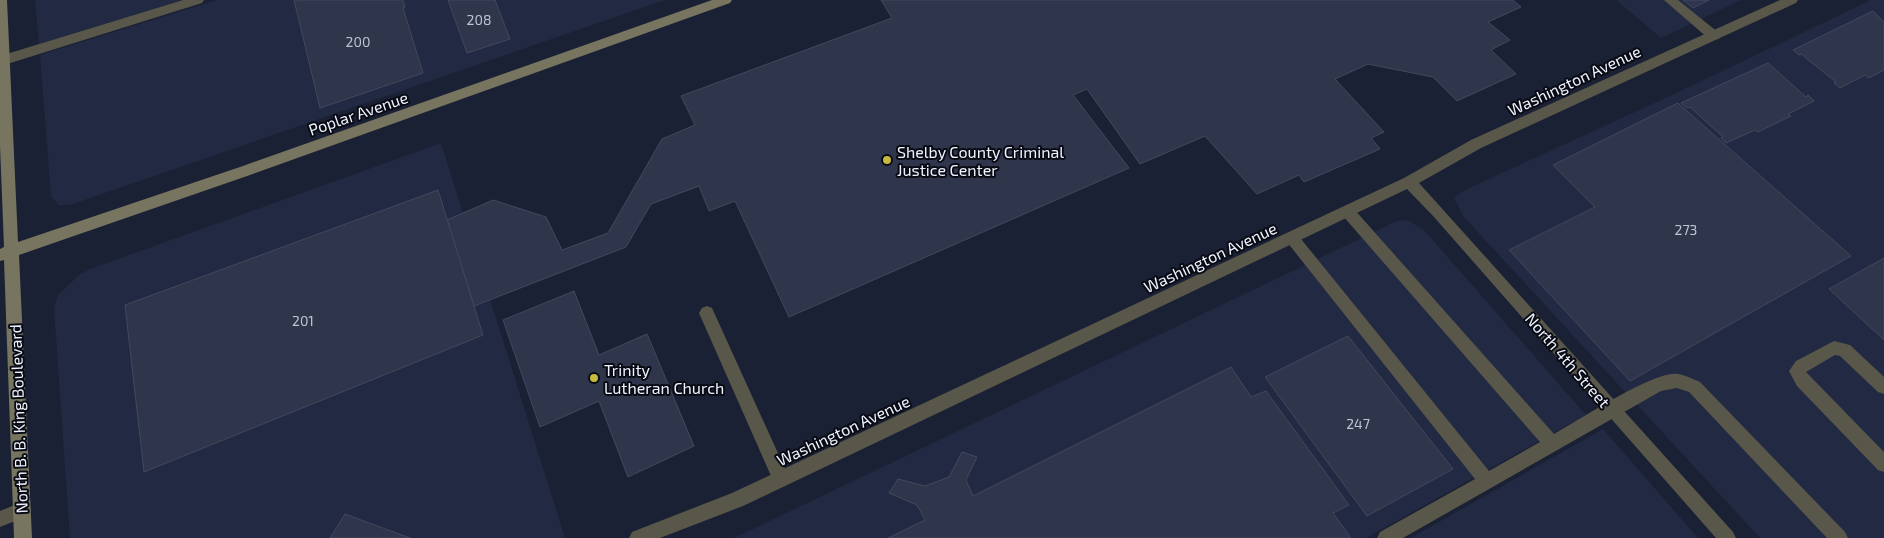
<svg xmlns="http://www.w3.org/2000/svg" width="1884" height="538" viewBox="0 0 1884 538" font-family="'Exo 2',sans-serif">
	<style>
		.built { fill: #222942 }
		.building { fill: #2f354b; stroke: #42485e }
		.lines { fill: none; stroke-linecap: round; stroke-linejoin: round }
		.lane { fill: #58574a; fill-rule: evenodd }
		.street { fill: #58574a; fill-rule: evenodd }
		.secondary { fill: #777560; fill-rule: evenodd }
		.poi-dot { fill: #c6bb3c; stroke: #090b14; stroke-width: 2 }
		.labels { text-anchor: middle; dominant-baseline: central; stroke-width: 4; stroke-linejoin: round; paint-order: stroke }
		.number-label { font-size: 14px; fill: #bfc4d1 }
		.street-label { font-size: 16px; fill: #eff3fe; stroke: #090b14 }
		.poi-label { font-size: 16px; fill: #eff3fe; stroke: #090b14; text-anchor: start }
	</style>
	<rect width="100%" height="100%" fill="#1b2134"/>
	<g class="built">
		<path d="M35 0H182L39 44Z"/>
		<path d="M217 0H665L70 205H59L51 196 40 55Z"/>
		<path d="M1616 0H1741L1661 38Z"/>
		<path d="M1871 0H1884V538H1760L1463 216 1454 197 1467 189 1672 95Z"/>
		<path d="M441 143 565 538H70L54 308 58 295 79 275 90 269Z"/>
		<path d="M1407 220 1424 230 1586 415 1366 538H734L1397 221Z"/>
		<path d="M1603 429 1698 538H1411Z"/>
	</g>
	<g class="building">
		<path d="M294 0H403L405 7 403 8 423 73 320 108Z"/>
		<path d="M448 0H495L510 39 467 53Z"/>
		<path d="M881 0H1513L1521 7 1488 22 1510 40 1491 50 1516 74 1457 101 1433 77 1368 64 1335 79 1384 132 1371 138 1380 149 1304 182 1299 175 1257 194 1205 136 1140 164 1087 89 1073 95 1129 168 789 317 735 201 709 211 699 186 651 204 626 247 474 306 447 220 493 200 546 217 562 250 608 233 662 139 695 125 681 96 892 18Z"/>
		<path d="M1683 0H1709L1693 8Z"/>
		<path d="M1873 11 1884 22V70L1869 78 1865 75 1840 88 1834 83 1836 82 1801 54 1799 55 1793 50Z"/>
		<path d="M1768 63 1806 97 1808 95 1814 101 1788 114 1791 116 1758 132 1755 130 1726 143 1721 138 1723 137 1690 107 1687 108 1681 103Z"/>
		<path d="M1678 103 1851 256 1630 381 1509 250 1595 207 1553 165Z"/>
		<path d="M438 190 483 335 144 472 125 305Z"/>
		<path d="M1884 258V340L1829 289Z"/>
		<path d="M574 291 599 355 647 334 694 446 628 477 599 401 540 427 503 320Z"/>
		<path d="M1348 336 1453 469 1367 516 1265 377Z"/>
		<path d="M1231 367 1251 397 1266 391 1349 505 1333 513 1351 538H888L925 520 917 505 889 493 898 479 925 486 949 477 962 452 977 457 966 480 973 496Z"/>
		<path d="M345 514 410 538H330Z"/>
	</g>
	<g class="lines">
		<g class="lane">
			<path d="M183 0H204L202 3 4 65 0 64V56Z"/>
			<path d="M1664 0H1678L1719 33 1720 36 1719 39H1709Z"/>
			<path d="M1348 206 1353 208 1554 434C1578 421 1654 370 1678 374 1685 375 1693 379 1700 382L1845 532 1848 538H1827L1689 392 1677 388 1661 391 1403 538H1377L1380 532 1475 479 1287 242 1285 238 1287 234 1292 232 1297 234 1489 471 1540 442 1343 216 1341 212 1343 208Z"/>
			<path d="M707 306 712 308 787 473 789 479 787 485 781 487 775 485 699 313 702 308Z"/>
			<path d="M1834 341 1850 345 1884 377V394L1878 392 1840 356 1835 355 1806 372 1884 452V472L1878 470 1797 386 1789 371 1796 361Z"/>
			<path d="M22 502 28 504 31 510 28 516 0 527V511Z"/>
		</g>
		<path class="street" d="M1780 0H1798L1796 3 1481 148 1419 183 1733 532 1736 538H1716L1434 217 1407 189 743 506 660 538H629L632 532 732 493 1404 178 1471 140Z"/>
		<path class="secondary" d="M0 0H7L18 242 240 167 712 0H732L730 3 250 175 19 255 32 538H14L4 260 0 261V249L4 247 0 146Z"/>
	</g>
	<g class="poi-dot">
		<circle cx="887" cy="160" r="5"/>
		<circle cx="594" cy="378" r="5"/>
	</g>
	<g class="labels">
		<g class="number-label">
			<text x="479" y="19">208</text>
			<text x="358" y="41">200</text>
			<text x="1686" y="229">273</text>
			<text x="303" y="320">201</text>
			<text x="1358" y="423">247</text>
		</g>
		<g class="street-label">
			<text transform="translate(1574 80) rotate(-25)">Washington Avenue</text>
			<text transform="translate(358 113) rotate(-19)">Poplar Avenue</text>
			<text transform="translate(1210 257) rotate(-25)">Washington Avenue</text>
			<text transform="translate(1568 360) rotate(49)">North 4th Street</text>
			<text transform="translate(18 419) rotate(-92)">North B. B. King Boulevard</text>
			<text transform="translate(843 430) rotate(-25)">Washington Avenue</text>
		</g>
		<g class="poi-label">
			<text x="897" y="151">Shelby County Criminal<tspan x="897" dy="18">Justice Center</tspan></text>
			<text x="604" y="369">Trinity<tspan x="604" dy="18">Lutheran Church</tspan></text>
		</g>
	</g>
</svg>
